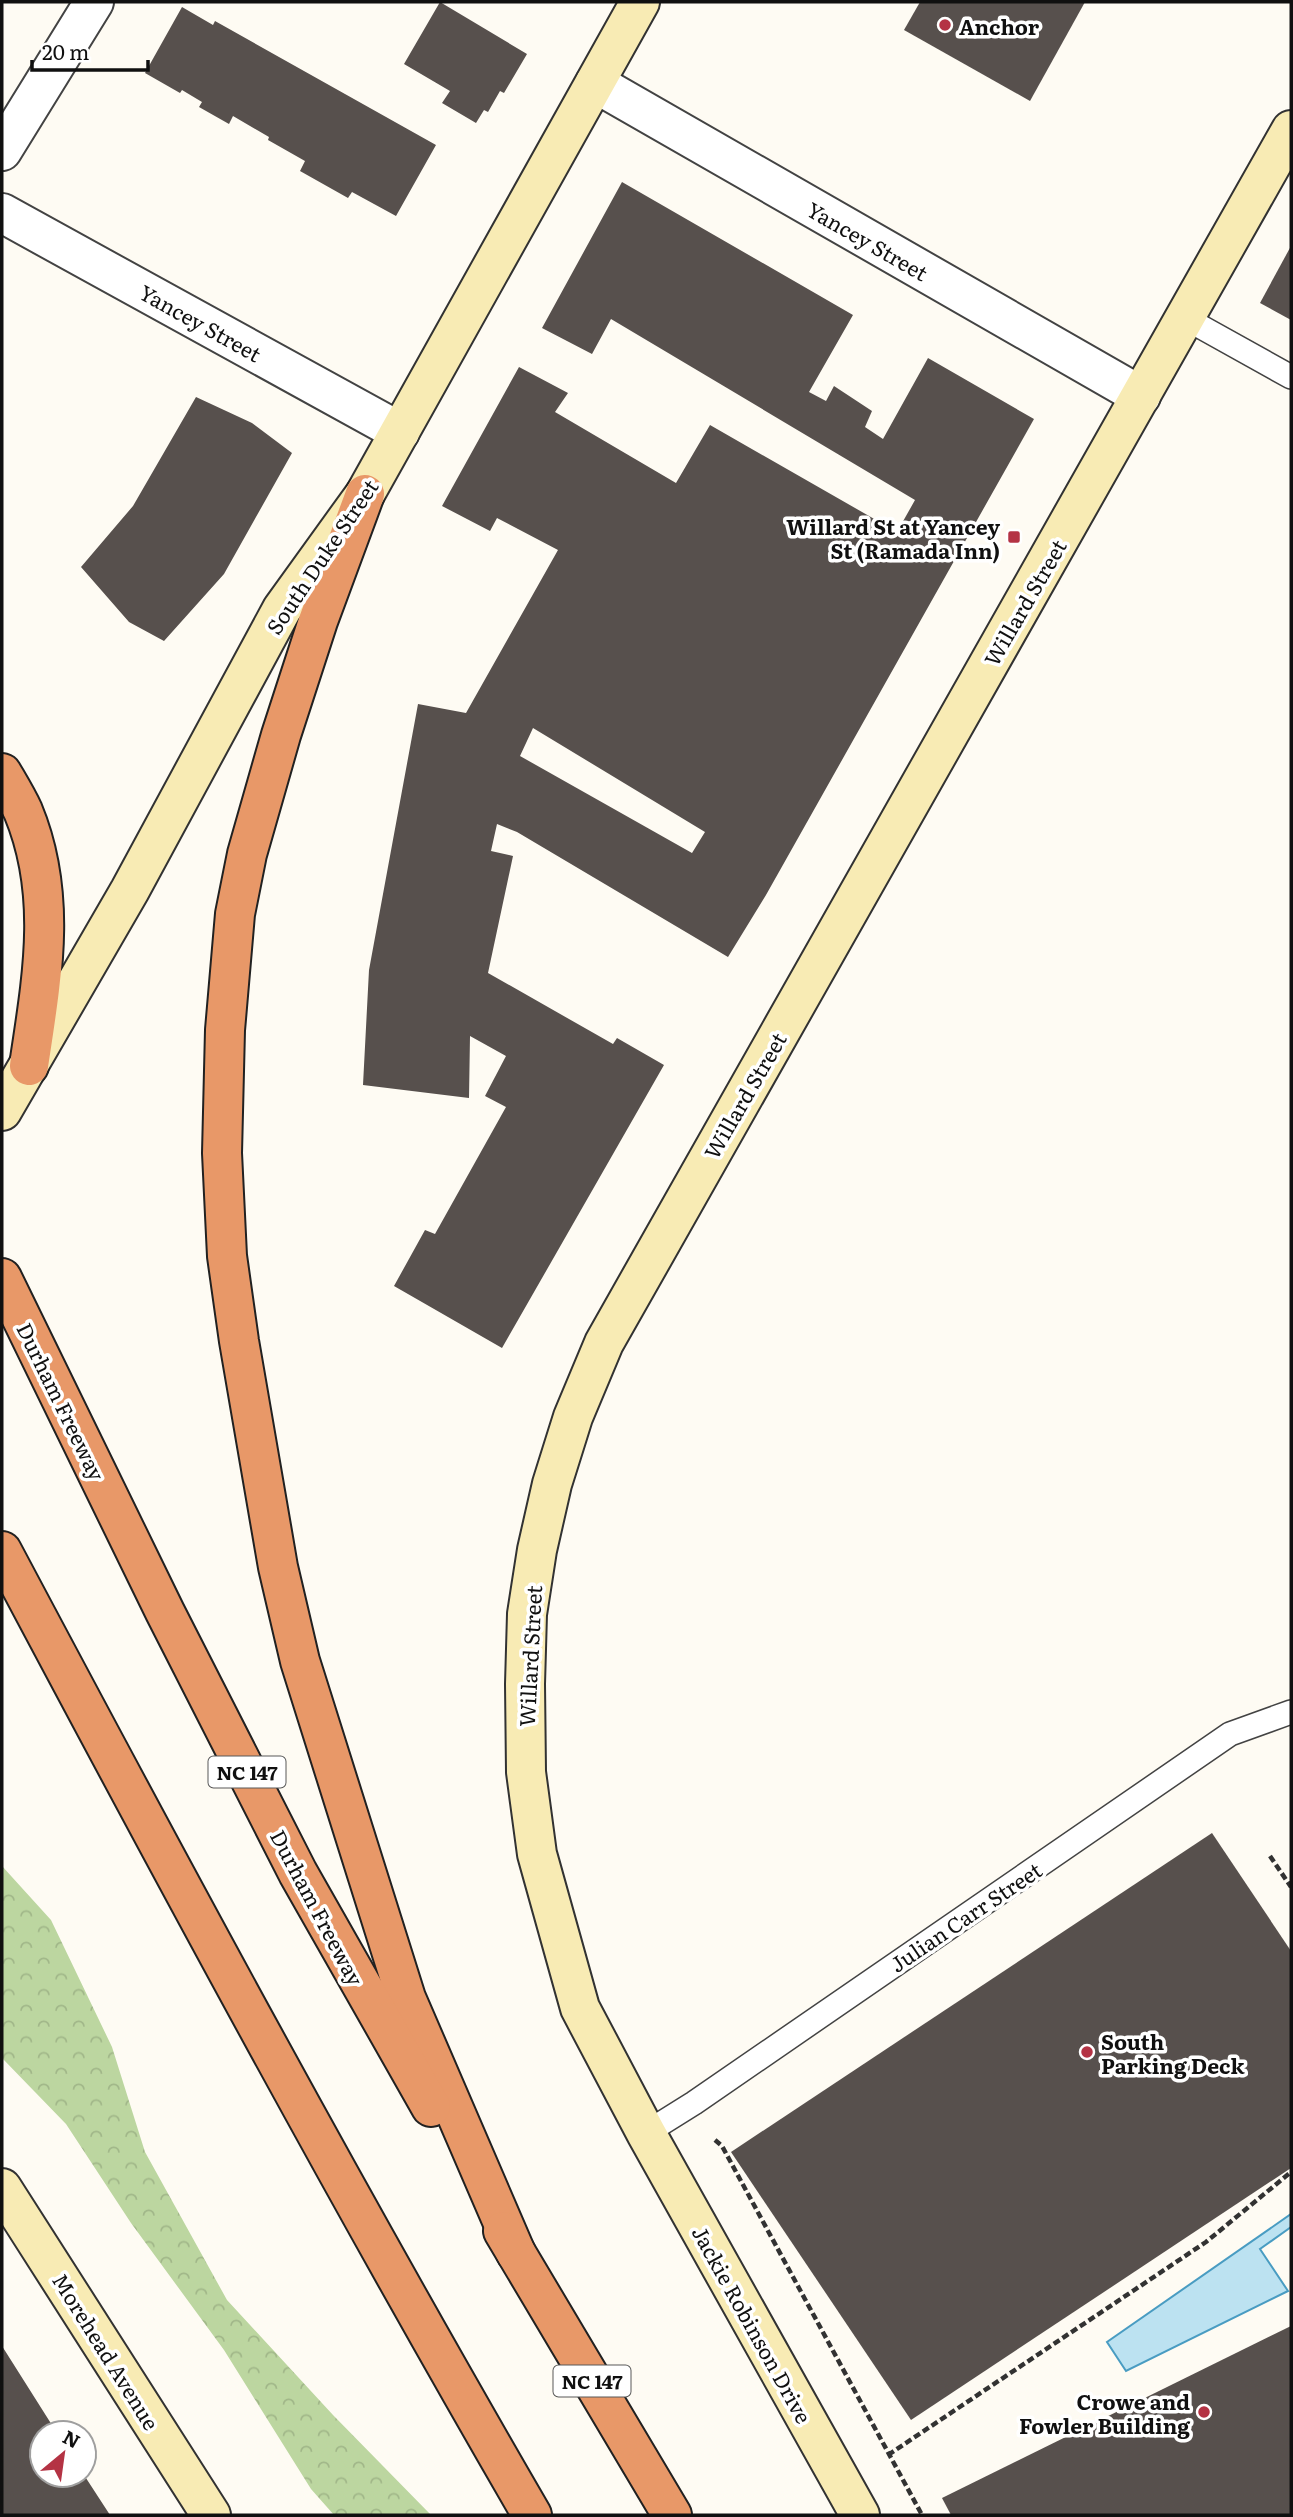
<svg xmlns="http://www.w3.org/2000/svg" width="1293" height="2517" viewBox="0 0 1293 2517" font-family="Literata,serif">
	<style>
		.forest { fill: url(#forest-crowns) }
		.water { fill: #bce2f1; stroke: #499cc2; stroke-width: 2 }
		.building { fill: #57504d; fill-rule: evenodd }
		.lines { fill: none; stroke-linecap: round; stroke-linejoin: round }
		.lane-casing { stroke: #434343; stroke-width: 26 }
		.street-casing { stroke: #434343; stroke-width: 42 }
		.secondary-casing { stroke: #323232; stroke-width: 42 }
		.highway-casing { stroke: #212121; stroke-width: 42 }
		.path { stroke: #323232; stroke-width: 4.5; stroke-dasharray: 7 3.5; stroke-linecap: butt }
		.lane { stroke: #fff; stroke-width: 23 }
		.street { stroke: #fff; stroke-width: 38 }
		.secondary { stroke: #f8ebb4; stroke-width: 38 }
		.highway { stroke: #e89868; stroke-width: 38 }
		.poi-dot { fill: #b43344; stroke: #fff; stroke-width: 2.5 }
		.labels { text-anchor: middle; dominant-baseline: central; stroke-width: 7; stroke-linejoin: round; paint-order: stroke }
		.shield { fill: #fff; stroke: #585858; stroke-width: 2 }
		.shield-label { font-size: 19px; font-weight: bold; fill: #101010 }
		.poi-label { font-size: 21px; font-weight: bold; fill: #101010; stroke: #fff; text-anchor: start }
		.street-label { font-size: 21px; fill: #101010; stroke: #fff }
	</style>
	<defs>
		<pattern id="forest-crowns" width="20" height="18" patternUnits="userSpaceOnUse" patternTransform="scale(1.75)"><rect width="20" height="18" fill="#bcd6a0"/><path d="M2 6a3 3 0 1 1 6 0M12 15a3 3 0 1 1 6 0" fill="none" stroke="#a1b789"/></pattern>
	</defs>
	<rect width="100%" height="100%" fill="#fefbf3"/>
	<path class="forest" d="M2 1866 51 1920 112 2047 145 2152 227 2300 333 2415 431 2515H334L311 2489 224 2350 131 2223 66 2124 2 2058Z"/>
	<path class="water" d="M1291 2214V2227L1260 2249 1288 2291 1126 2371 1107 2342Z"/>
	<g class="building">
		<path d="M440 2 527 54 504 93 500 91 488 112 484 110 476 123 442 103 450 91 404 64Z"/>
		<path d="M920 2H1085L1030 101 904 30Z"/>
		<path d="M182 7 213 25 215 21 436 145 396 216 352 192 348 198 300 171 305 161 268 140 269 137 233 116 229 124 199 107 202 102 182 90 180 93 145 73Z"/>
		<path d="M622 182 853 315 809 392 826 401 834 386 872 411 865 427 883 439 928 358 1034 419 766 895 728 957 517 832 497 824 491 851 513 856 488 973 613 1044 617 1038 664 1065 502 1348 394 1286 425 1230 435 1234 506 1107 485 1096 506 1056 470 1036 469 1098 363 1085 369 970 418 704 466 713 558 550 497 518 490 531 442 506 519 367 568 393 555 412 676 483 710 425 897 532 915 500 611 319 592 354 542 328ZM533 728 705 832 692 853 520 756Z"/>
		<path d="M1291 246V320L1260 303Z"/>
		<path d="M196 397 252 423 292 453 224 574 164 641 129 622 81 567 133 506Z"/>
		<path d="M1212 1833 1291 1951V2168L911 2420 731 2152Z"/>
		<path d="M1291 2326V2515H951L942 2498Z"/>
		<path d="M2 2346 57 2433H42V2475H84L110 2515H2Z"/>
	</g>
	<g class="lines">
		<defs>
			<g id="lane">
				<path d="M1185 318 1291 377"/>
				<path d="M646 2133 694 2103 1230 1734 1291 1712"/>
			</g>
			<g id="street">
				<path d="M595 83 1141 396"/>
				<path d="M2 151 94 2"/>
				<path d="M2 213 400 432"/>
			</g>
			<g id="secondary">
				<path d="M2 1111 130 890 282 609 365 494 640 2"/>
				<path d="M2 2188 211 2515"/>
				<path d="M860 2515 646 2133 580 2008 537 1854 526 1772 525 1684 527 1614 537 1550 552 1484 573 1417 604 1343 1291 130"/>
			</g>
			<g id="highway">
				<path d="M365 494 318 621 281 735 247 854 235 914 225 1030 222 1153 227 1256 239 1341 278 1567 300 1661 406 1998 516 2253"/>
				<path d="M2 773C9 785 17 798 23 811 58 895 42 979 29 1066"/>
				<path d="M2 1278 165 1612 298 1873 431 2107"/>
				<path d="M2 1551C174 1875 348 2198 532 2515"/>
				<path d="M503 2231 672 2515"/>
			</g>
		</defs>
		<use href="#lane" class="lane-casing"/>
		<use href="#street" class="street-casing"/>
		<use href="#secondary" class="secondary-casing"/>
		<use href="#highway" class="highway-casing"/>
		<g class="path">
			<path d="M1270 1856 1291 1887"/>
			<path d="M715 2140 722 2146 922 2515"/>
			<path d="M888 2455 1206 2242 1291 2172"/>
		</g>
		<use href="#lane" class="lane"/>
		<use href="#street" class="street"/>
		<use href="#secondary" class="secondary"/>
		<use href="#highway" class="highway"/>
	</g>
	<g class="poi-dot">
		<circle cx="945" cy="25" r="7"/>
		<rect x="1007" y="530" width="14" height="14" rx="3.5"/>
		<circle cx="1087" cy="2052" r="7"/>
		<circle cx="1204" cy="2412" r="7"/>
	</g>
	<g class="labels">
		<g class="shield">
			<rect x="208.5" y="1756.5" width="77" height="31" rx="5"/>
			<rect x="553.5" y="2365.5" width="77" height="31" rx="5"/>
		</g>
		<g class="shield-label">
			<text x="247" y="1772">NC 147</text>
			<text x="592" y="2381">NC 147</text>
		</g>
		<g class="poi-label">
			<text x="959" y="25">Anchor</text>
			<text x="1000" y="525" text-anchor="end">Willard St at Yancey<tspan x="1000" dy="24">St (Ramada Inn)</tspan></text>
			<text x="1101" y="2040">South<tspan x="1101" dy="24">Parking Deck</tspan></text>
			<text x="1190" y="2400" text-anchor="end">Crowe and<tspan x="1190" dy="24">Fowler Building</tspan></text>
		</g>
		<g class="street-label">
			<text transform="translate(868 240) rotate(30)">Yancey Street</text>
			<text transform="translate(201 322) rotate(29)">Yancey Street</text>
			<text transform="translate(321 556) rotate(-56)">South Duke Street</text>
			<text transform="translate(1024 602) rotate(-60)">Willard Street</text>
			<text transform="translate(744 1095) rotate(-60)">Willard Street</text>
			<text transform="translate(62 1401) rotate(64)">Durham Freeway</text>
			<text transform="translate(529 1656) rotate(-87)">Willard Street</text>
			<text transform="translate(318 1907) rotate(62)">Durham Freeway</text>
			<text transform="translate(965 1916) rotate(-34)">Julian Carr Street</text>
			<text transform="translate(753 2324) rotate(61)">Jackie Robinson Drive</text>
			<text transform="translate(107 2351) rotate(58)">Morehead Avenue</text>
		</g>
	</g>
	<rect width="1293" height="2517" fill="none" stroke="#101010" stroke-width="7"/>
	<g transform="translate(63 2454) rotate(29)"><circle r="33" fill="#ffffff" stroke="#9f9f9f" stroke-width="2"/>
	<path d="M0-5L12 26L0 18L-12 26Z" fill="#b43344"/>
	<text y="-10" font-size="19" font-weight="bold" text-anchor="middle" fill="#101010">N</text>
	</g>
	<path d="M32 60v10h116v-10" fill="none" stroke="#101010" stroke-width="3.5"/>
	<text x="42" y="60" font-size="21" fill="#101010" stroke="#ffffff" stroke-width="5" paint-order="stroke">20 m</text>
</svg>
